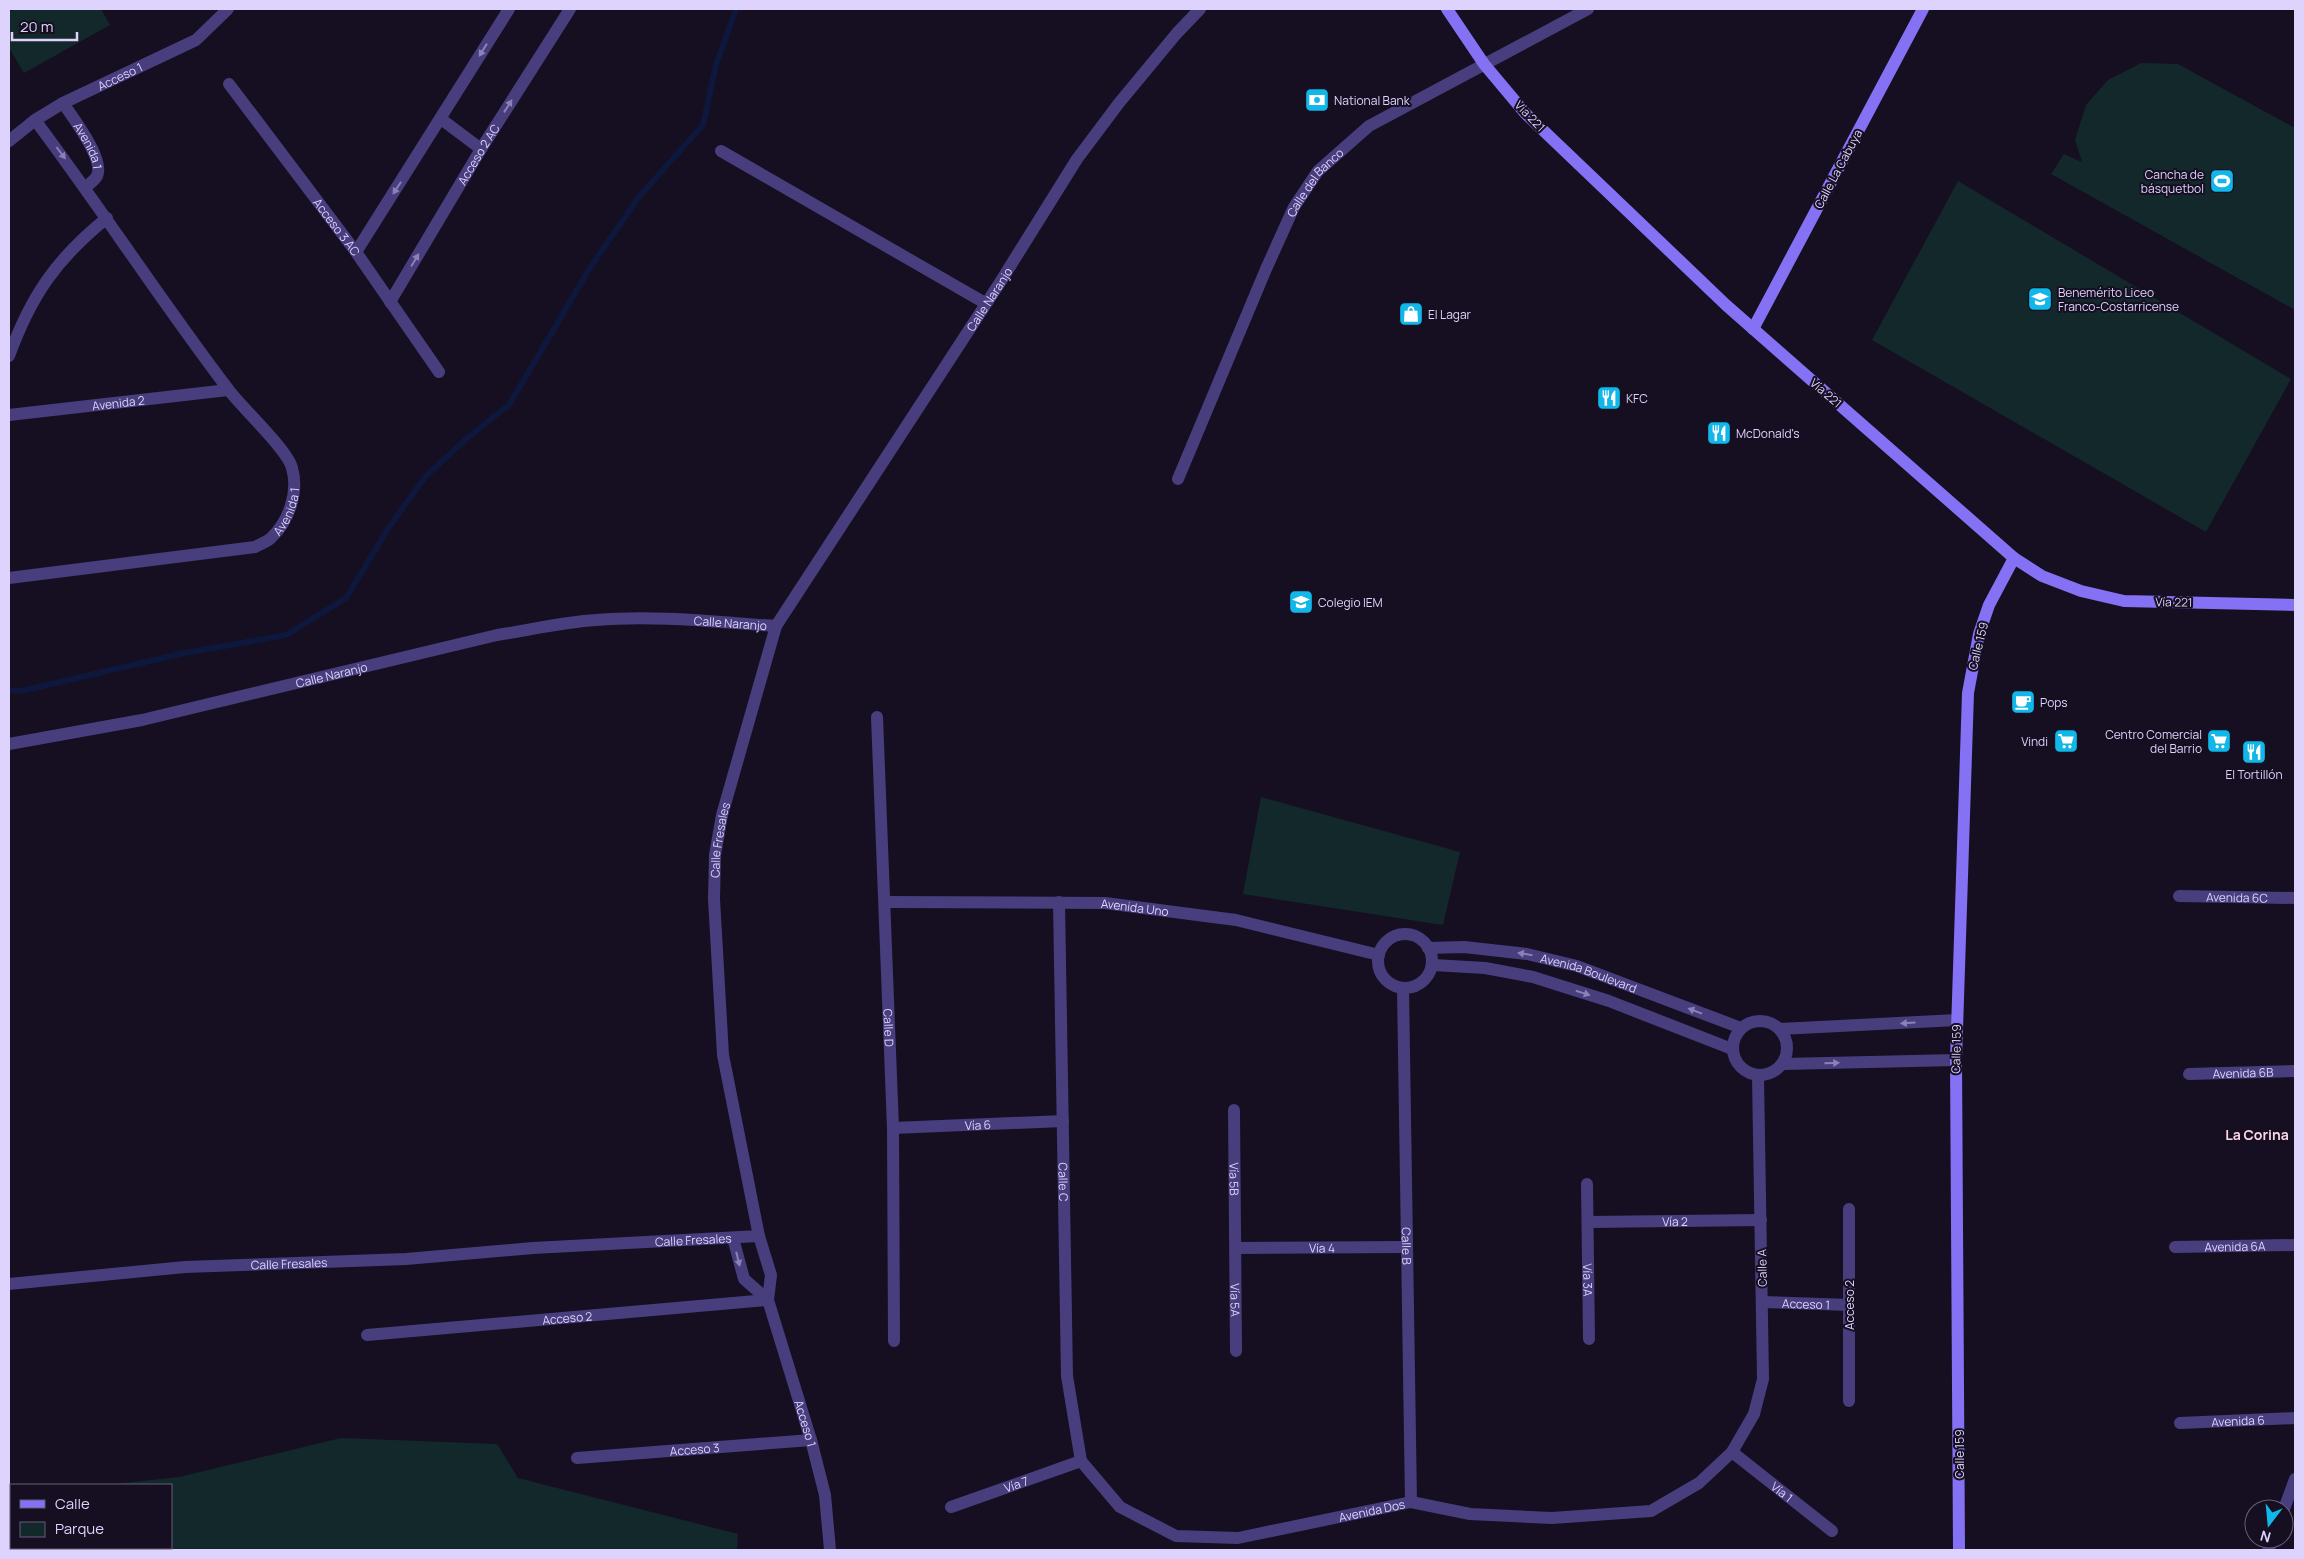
<svg xmlns="http://www.w3.org/2000/svg" width="2304" height="1559" viewBox="0 0 2304 1559" font-family="Manrope,sans-serif">
	<style>
		.green { fill: #13282b }
		.lines { fill: none; stroke-linecap: round; stroke-linejoin: round }
		.stream { stroke: #0d183c; stroke-width: 6 }
		.street { stroke: #483e7d; stroke-width: 12 }
		.secondary { stroke: #8571f4; stroke-width: 12 }
		.oneway { fill: #8b81b6 }
		.labels { text-anchor: middle; dominant-baseline: central; stroke-width: 4; stroke-linejoin: round; paint-order: stroke }
		.street-label { font-size: 12px; fill: #ddd3fc; stroke: #150f21 }
		.poi-label { font-size: 12px; fill: #ddd3fc; stroke: #150f21; text-anchor: start }
		.neighbourhood-label { font-size: 14px; font-weight: bold; fill: #fcd4e8; stroke: #150f21 }
	</style>
	<rect width="100%" height="100%" fill="#150f21"/>
	<g class="green">
		<path d="M15 9H101L110 25 24 73 9 48V12Z"/>
		<path d="M2141 63 2178 64 2295 128V310L2051 174 2064 154 2082 162 2075 140 2086 105 2108 80Z"/>
		<path d="M1958 181 2291 379 2206 532 1872 340Z"/>
		<path d="M1261 797 1460 852 1443 925 1243 894Z"/>
		<path d="M341 1438 497 1444 518 1478 738 1534 737 1550H9V1495H11V1548H171V1485H105L179 1477Z"/>
	</g>
	<g class="lines">
		<path class="stream" d="M9 690 21 691 180 654 286 635 346 598 389 527 426 476 466 439 509 405 590 268 638 198 703 125 716 65 736 9"/>
		<g class="street">
			<path id="s1" d="M229 84 356 252 439 372"/>
			<path id="s2" d="M63 103C73 118 105 159 97 176 95 180 89 184 86 187"/>
			<path d="M441 119 481 149"/>
			<path id="s3" d="M9 141 35 120 63 103 196 40 228 9"/>
			<path d="M721 151 985 303"/>
			<path d="M356 252 509 9"/>
			<path id="s4" d="M390 302 481 149 570 9"/>
			<path d="M9 356C31 296 56 259 107 218"/>
			<path id="s5" d="M9 415 228 390"/>
			<path id="s6" d="M1178 479 1266 269 1294 207 1318 171 1369 126 1588 9"/>
			<path id="s7" d="M9 578 255 547C260 544 267 542 271 538 289 521 299 492 292 468 288 450 241 407 228 389 161 301 101 208 35 120"/>
			<path id="s8" d="M877 717 893 1128 894 1341"/>
			<path id="s9" d="M9 744 142 720 497 635C530 630 563 622 596 620 656 615 716 622 776 626"/>
			<path id="s10" d="M2179 896 2295 898"/>
			<path id="s11" d="M885 902 1105 903 1236 920 1379 955"/>
			<path id="s12" d="M1059 902 1067 1376 1081 1461"/>
			<circle cx="1405" cy="961" r="27"/>
			<path id="s13" d="M1428 948 1464 947 1527 954 1577 966 1741 1028"/>
			<path d="M1433 965 1485 968 1533 977 1609 1001 1732 1049"/>
			<path id="s14" d="M1403 988 1411 1502"/>
			<circle cx="1760" cy="1048" r="27"/>
			<path d="M1780 1029 1957 1020"/>
			<path d="M1783 1064 1956 1060"/>
			<path id="s15" d="M2189 1074 2295 1071"/>
			<path id="s16" d="M1234 1110 1236 1351"/>
			<path id="s17" d="M893 1128 1063 1121"/>
			<path id="s18" d="M1587 1184 1589 1339"/>
			<path d="M1849 1209V1401"/>
			<path id="s19" d="M1589 1222 1761 1220"/>
			<path id="s20" d="M759 1236 771 1275 768 1300 811 1440 825 1495 830 1550"/>
			<path d="M733 1238 744 1279 768 1300"/>
			<path id="s21" d="M2175 1247 2295 1245"/>
			<path id="s22" d="M1237 1248 1406 1247"/>
			<path id="s23" d="M9 1284 185 1267 406 1259 533 1248 759 1236 723 1055 714 899 715 855 722 815 776 626 999 284 1077 159 1119 103 1177 33 1200 9"/>
			<path id="s24" d="M1762 1302 1849 1305"/>
			<path id="s25" d="M367 1335 768 1300"/>
			<path id="s26" d="M2180 1423 2295 1418"/>
			<path id="s27" d="M1732 1452 1832 1531"/>
			<path id="s28" d="M577 1458 811 1440"/>
			<path id="s29" d="M1081 1461 1120 1507 1176 1536 1238 1538 1411 1502 1470 1514 1552 1518 1651 1511 1699 1483 1732 1452 1754 1414 1763 1379 1758 1076"/>
			<path id="s30" d="M951 1507 1081 1461"/>
			<path d="M2284 1509 2295 1479"/>
			<path d="M2268 1550 2273 1539"/>
		</g>
		<g class="secondary">
			<path d="M1447 9 1484 64 1525 113 1726 305 2014 558 2042 576 2081 591 2124 601 2295 605"/>
			<path d="M1753 329 1923 9"/>
			<path d="M1959 1550 1956 1060 1968 693 1979 634 1989 605 2014 558"/>
		</g>
	</g>
	<defs><path id="oneway-solid" d="M-6-.8H1V-3.2L6.5 0L1 3.2V.8H-6Z" transform="scale(1.25)"/></defs>
	<g class="oneway">
		<use href="#oneway-solid" transform="translate(483 50) rotate(122)"/>
		<use href="#oneway-solid" transform="translate(508 106) rotate(-58)"/>
		<use href="#oneway-solid" transform="translate(61 153) rotate(53)"/>
		<use href="#oneway-solid" transform="translate(397 188) rotate(123)"/>
		<use href="#oneway-solid" transform="translate(415 260) rotate(-59)"/>
		<use href="#oneway-solid" transform="translate(1525 954) rotate(-171)"/>
		<use href="#oneway-solid" transform="translate(1583 993) rotate(18)"/>
		<use href="#oneway-solid" transform="translate(1695 1011) rotate(-159)"/>
		<use href="#oneway-solid" transform="translate(1908 1023) rotate(177)"/>
		<use href="#oneway-solid" transform="translate(1832 1063) rotate(-1)"/>
		<use href="#oneway-solid" transform="translate(738 1259) rotate(76)"/>
	</g>
	<defs>
		<symbol id="bank-square" viewBox="-11 -11 22 22"><rect x="-9" y="-9" width="18" height="18" rx="4" fill="#12b7e9" stroke="#150f21"/><path d="M-6-4H6V4H-6ZM0-2.3a2.3 2.3 0 1 0 0 4.6a2.3 2.3 0 1 0 0-4.6Z" fill="#fff"/></symbol>
		<symbol id="stadium-square" viewBox="-11 -11 22 22"><rect x="-9" y="-9" width="18" height="18" rx="4" fill="#12b7e9" stroke="#150f21"/><path d="M0-5a6.5 5 0 1 0 0 10a6.5 5 0 1 0 0-10ZM-3.5-1.8h7v3.6h-7Z" fill="#fff"/></symbol>
		<symbol id="school-square" viewBox="-11 -11 22 22"><rect x="-9" y="-9" width="18" height="18" rx="4" fill="#12b7e9" stroke="#150f21"/><path d="M0-5L7-2L0 1L-7-2ZM-4 1L0 2.5L4 1V4Q0 6-4 4Z" fill="#fff"/></symbol>
		<symbol id="shop-square" viewBox="-11 -11 22 22"><rect x="-9" y="-9" width="18" height="18" rx="4" fill="#12b7e9" stroke="#150f21"/><path d="M-5-2.5h2.3a2.7 3.5 0 0 1 5.4 0H5L5.5 6h-11ZM-1.5-2.5h3a1.5 2.3 0 0 0-3 0Z" fill="#fff"/></symbol>
		<symbol id="restaurant-square" viewBox="-11 -11 22 22"><rect x="-9" y="-9" width="18" height="18" rx="4" fill="#12b7e9" stroke="#150f21"/><path d="M-5-6h1v4h1v-4h1v4h1v-4h1v5L-1.5 .5V6h-2V.5L-5-1ZM5-6V6H3V1.5H1.5Q1.5-4 5-6Z" fill="#fff"/></symbol>
		<symbol id="cafe-square" viewBox="-11 -11 22 22"><rect x="-9" y="-9" width="18" height="18" rx="4" fill="#12b7e9" stroke="#150f21"/><path d="M-5.5-4.5H6V0H3Q3 3.5 0 3.5H-2.5Q-5.5 3.5-5.5 0ZM3-3.2v2h1.7v-2ZM-6 4.5H4V6H-6Z" fill="#fff"/></symbol>
		<symbol id="supermarket-square" viewBox="-11 -11 22 22"><rect x="-9" y="-9" width="18" height="18" rx="4" fill="#12b7e9" stroke="#150f21"/><path d="M-6-5.5h2.5l.6 2H6L4.5 2H-2.5L-4.4-4H-6ZM-1.5 3.2a1.3 1.3 0 1 0 .1 0ZM3 3.2a1.3 1.3 0 1 0 .1 0Z" fill="#fff"/></symbol>
	</defs>
	<g fill-rule="evenodd">
		<use href="#bank-square" x="1303" y="86" width="28" height="28"/>
		<use href="#stadium-square" x="2208" y="167" width="28" height="28"/>
		<use href="#school-square" x="2026" y="285" width="28" height="28"/>
		<use href="#shop-square" x="1397" y="300" width="28" height="28"/>
		<use href="#restaurant-square" x="1595" y="384" width="28" height="28"/>
		<use href="#restaurant-square" x="1705" y="419" width="28" height="28"/>
		<use href="#school-square" x="1287" y="588" width="28" height="28"/>
		<use href="#cafe-square" x="2009" y="688" width="28" height="28"/>
		<use href="#supermarket-square" x="2052" y="727" width="28" height="28"/>
		<use href="#supermarket-square" x="2205" y="727" width="28" height="28"/>
		<use href="#restaurant-square" x="2240" y="738" width="28" height="28"/>
	</g>
	<g class="labels">
		<g class="street-label">
			<text stroke="none"><textPath href="#s3" startOffset="129">Acceso 1</textPath></text>
			<text transform="translate(1530 116) rotate(46)">Vía 221</text>
			<text stroke="none"><textPath href="#s2" startOffset="50">Avenida 1</textPath></text>
			<text stroke="none"><textPath href="#s4" startOffset="172">Acceso 2 AC</textPath></text>
			<text transform="translate(1838 169) rotate(-62)">Calle La Cabuya</text>
			<text stroke="none"><textPath href="#s6" startOffset="328">Calle del Banco</textPath></text>
			<text stroke="none"><textPath href="#s1" startOffset="179">Acceso 3 AC</textPath></text>
			<text stroke="none"><textPath href="#s23" startOffset="1764">Calle Naranjo</textPath></text>
			<text transform="translate(1826 393) rotate(41)">Vía 221</text>
			<text stroke="none"><textPath href="#s5" startOffset="110">Avenida 2</textPath></text>
			<text stroke="none"><textPath href="#s7" startOffset="298">Avenida 1</textPath></text>
			<text transform="translate(2174 602) rotate(1)">Vía 221</text>
			<text stroke="none"><textPath href="#s9" startOffset="735">Calle Naranjo</textPath></text>
			<text transform="translate(1978 646) rotate(-76)">Calle 159</text>
			<text stroke="none"><textPath href="#s9" startOffset="330">Calle Naranjo</textPath></text>
			<text stroke="none"><textPath href="#s23" startOffset="1152">Calle Fresales</textPath></text>
			<text stroke="none"><textPath href="#s10" startOffset="58">Avenida 6C</textPath></text>
			<text stroke="none"><textPath href="#s11" startOffset="250">Avenida Uno</textPath></text>
			<text stroke="none"><textPath href="#s13" startOffset="164">Avenida Boulevard</textPath></text>
			<text stroke="none"><textPath href="#s8" startOffset="311">Calle D</textPath></text>
			<text transform="translate(1956 1049) rotate(-89)">Calle 159</text>
			<text stroke="none"><textPath href="#s15" startOffset="54">Avenida 6B</textPath></text>
			<text stroke="none"><textPath href="#s17" startOffset="85">Vía 6</textPath></text>
			<text stroke="none"><textPath href="#s16" startOffset="69">Vía 5B</textPath></text>
			<text stroke="none"><textPath href="#s12" startOffset="280">Calle C</textPath></text>
			<text stroke="none"><textPath href="#s19" startOffset="86">Vía 2</textPath></text>
			<text stroke="none"><textPath href="#s23" startOffset="686">Calle Fresales</textPath></text>
			<text stroke="none"><textPath href="#s14" startOffset="258">Calle B</textPath></text>
			<text stroke="none"><textPath href="#s21" startOffset="60">Avenida 6A</textPath></text>
			<text stroke="none"><textPath href="#s22" startOffset="85">Vía 4</textPath></text>
			<text stroke="none"><textPath href="#s23" startOffset="281">Calle Fresales</textPath></text>
			<text transform="translate(1762 1268) rotate(-91)">Calle A</text>
			<text stroke="none"><textPath href="#s18" startOffset="96">Vía 3A</textPath></text>
			<text stroke="none"><textPath href="#s16" startOffset="190">Vía 5A</textPath></text>
			<text stroke="none"><textPath href="#s24" startOffset="44">Acceso 1</textPath></text>
			<text transform="translate(1849 1305) rotate(-90)">Acceso 2</text>
			<text stroke="none"><textPath href="#s25" startOffset="201">Acceso 2</textPath></text>
			<text stroke="none"><textPath href="#s26" startOffset="58">Avenida 6</textPath></text>
			<text stroke="none"><textPath href="#s20" startOffset="195">Acceso 1</textPath></text>
			<text stroke="none"><textPath href="#s28" startOffset="118">Acceso 3</textPath></text>
			<text transform="translate(1959 1454) rotate(-90)">Calle 159</text>
			<text stroke="none"><textPath href="#s30" startOffset="69">Vía 7</textPath></text>
			<text stroke="none"><textPath href="#s27" startOffset="64">Vía 1</textPath></text>
			<text stroke="none"><textPath href="#s29" startOffset="322">Avenida Dos</textPath></text>
		</g>
		<g class="poi-label">
			<text x="1334" y="100">National Bank</text>
			<text x="2204" y="174" text-anchor="end">Cancha de<tspan x="2204" dy="14">básquetbol</tspan></text>
			<text x="2058" y="292">Benemérito Liceo<tspan x="2058" dy="14">Franco-Costarricense</tspan></text>
			<text x="1428" y="314">El Lagar</text>
			<text x="1626" y="398">KFC</text>
			<text x="1736" y="433">McDonald's</text>
			<text x="1318" y="602">Colegio IEM</text>
			<text x="2040" y="702">Pops</text>
			<text x="2202" y="734" text-anchor="end">Centro Comercial<tspan x="2202" dy="14">del Barrio</tspan></text>
			<text x="2048" y="741" text-anchor="end">Vindi</text>
			<text x="2254" y="774" text-anchor="middle">El Tortillón</text>
		</g>
		<g class="neighbourhood-label">
			<text x="2257" y="1134">La Corina</text>
		</g>
	</g>
	<rect width="2304" height="1559" fill="none" stroke="#ddd3fc" stroke-width="20"/>
	<rect x="10" y="1484" width="162" height="65" fill="#150f21" stroke="#655d79"/>
	<rect x="20" y="1500" width="25" height="8" fill="#8571f4" stroke="#655d79"/>
	<text x="55" y="1509" font-size="15" fill="#ddd3fc">Calle</text>
	<rect x="20" y="1522" width="25" height="15" fill="#13282b" stroke="#655d79"/>
	<text x="55" y="1534" font-size="15" fill="#ddd3fc">Parque</text>
	<g transform="translate(2269 1524) rotate(196)"><circle r="24" fill="#150f21" stroke="#655d79"/>
	<path d="M0-4L9 19L0 12L-9 19Z" fill="#12b7e9"/>
	<text y="-8" font-size="14" font-weight="bold" text-anchor="middle" fill="#ddd3fc">N</text>
	</g>
	<path d="M12 32v8h65v-8" fill="none" stroke="#ddd3fc" stroke-width="2.5"/>
	<text x="20" y="32" font-size="15" fill="#ddd3fc" stroke="#150f21" stroke-width="4" paint-order="stroke">20 m</text>
</svg>
